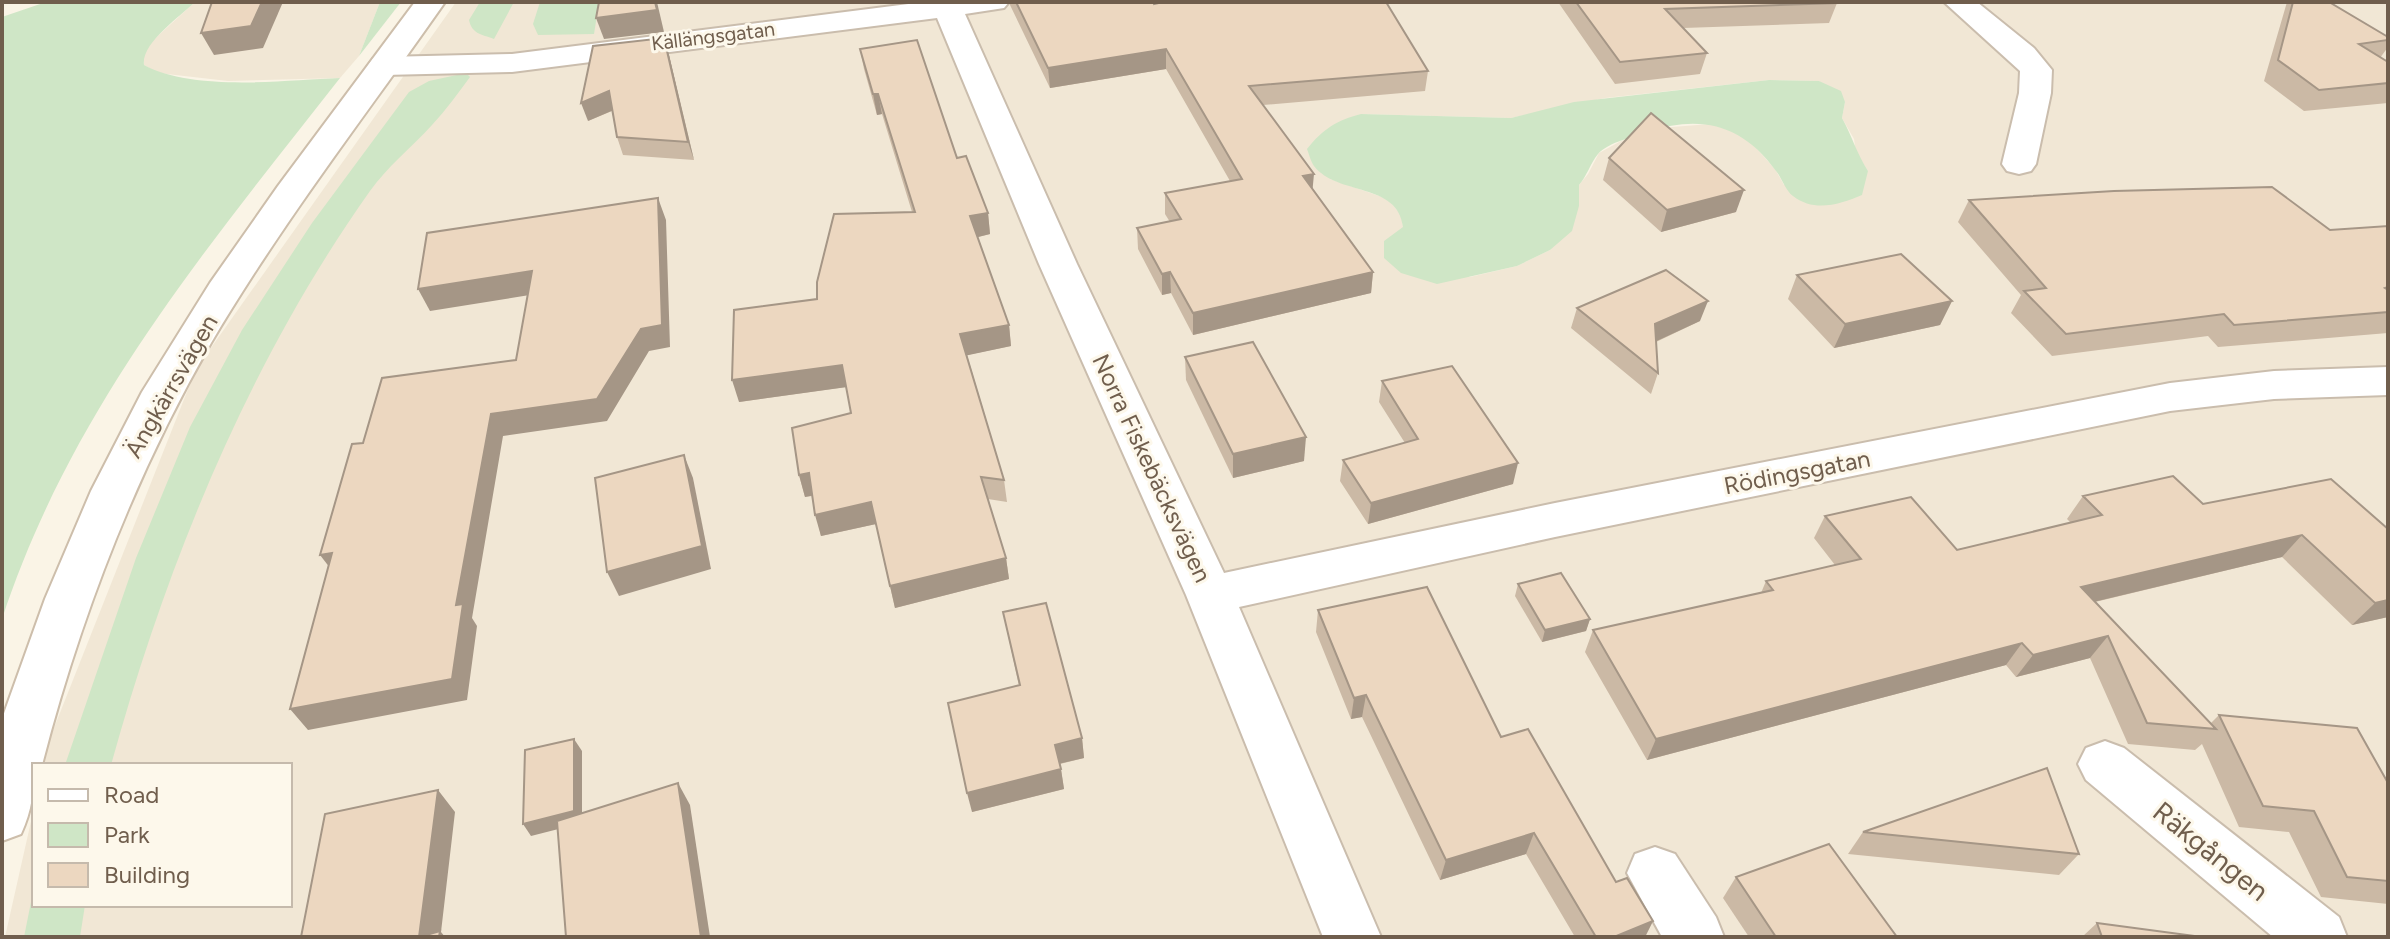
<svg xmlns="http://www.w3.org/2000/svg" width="2390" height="939" viewBox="0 0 2390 939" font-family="Figtree,sans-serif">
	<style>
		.residential { fill: #f1e7d5; fill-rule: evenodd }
		.green { fill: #cfe6c6 }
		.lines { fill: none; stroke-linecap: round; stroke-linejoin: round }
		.street-casing { stroke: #cabdad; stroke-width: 4 }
		.secondary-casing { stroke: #cdbeab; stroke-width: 4 }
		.street { fill: #fff; fill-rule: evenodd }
		.secondary { fill: #fff; fill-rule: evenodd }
		.wall { fill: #cbb9a5 }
		.shaded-wall { fill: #a59686 }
		.building { fill: #ecd7c0; stroke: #a59686; stroke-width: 2 }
		.labels { text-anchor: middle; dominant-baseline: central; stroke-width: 6; stroke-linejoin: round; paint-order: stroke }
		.far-street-label { font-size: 20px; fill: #705e4d; stroke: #fdf8eb }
		.street-label { font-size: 24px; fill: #705e4d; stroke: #fdf8eb }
		.near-street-label { font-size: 28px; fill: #705e4d; stroke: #fdf8eb }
	</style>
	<rect width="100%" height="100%" fill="#faf4e6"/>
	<g class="residential">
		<path d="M195 2H380L359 56 340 78 228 81 158 73 144 65 143 56 150 43Z"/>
		<path d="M456 2H2388V937H5L34 808V905H290V765H44L50 738 196 369ZM1769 80 1819 81 1845 102 1842 118 1854 139 1856 153 1868 171 1784 185 1775 169 1748 139 1722 127 1710 124 1660 128 1621 141 1599 153 1588 174 1579 185V206L1550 250 1517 266 1470 277 1403 227 1402 216 1388 199 1330 179 1361 114 1511 118 1605 98Z"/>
	</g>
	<g class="green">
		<path d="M46 2H195C180 17 141 43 144 65 194 92 284 80 340 78 206 249 71 409 2 619V17Z"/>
		<path d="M380 2H401L359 56Z"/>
		<path d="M480 2H514L494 39C481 34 472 34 469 20Z"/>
		<path d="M540 2H599L594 34 538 35 533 24Z"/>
		<path d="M466 73 470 77C458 93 446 110 432 125 412 147 387 167 370 191 248 363 167 563 111 765H65L136 558 190 427 242 330 312 223 409 92 429 81Z"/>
		<path d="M1769 80 1819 81 1841 91 1845 102 1842 118C1852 136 1857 154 1868 171L1862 195C1840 204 1815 213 1793 196 1785 190 1782 178 1776 171 1743 125 1701 114 1648 132 1633 137 1609 142 1598 154 1590 164 1587 176 1579 185V206L1572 231 1550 250 1517 266 1437 284 1401 273 1384 258V241L1403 227C1398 182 1337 196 1314 166 1311 162 1309 154 1307 149 1323 129 1337 120 1361 114L1511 118 1574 102Z"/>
		<path d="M34 887V905H85L80 937H24Z"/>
	</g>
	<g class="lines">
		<defs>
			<g id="street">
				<path d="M924 2H1009L1004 8 965 14 1077 264 1224 573 1555 503 2170 383 2274 371 2388 367V395L2274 399 2170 411 1555 537 1239 607 1381 937H1323L1186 595 1039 264 937 18 512 72 384 75 373 73 368 66 373 59 384 57 512 54Z"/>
				<path d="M1944 2H1977L2034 48 2052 70 2051 93 2036 164 2031 171 2019 174 2007 171 2002 164 2019 93 2020 71Z"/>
				<path d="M2105 741 2124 748 2339 917 2347 937H2273L2086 780 2078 764 2086 748Z"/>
				<path d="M1655 847 1675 854 1716 917 1724 937H1662L1627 873 1635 854Z"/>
			</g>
			<path id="secondary" d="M415 2H445C366 115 281 224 211 343 135 475 80 618 42 765H34C34 791 32 810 21 834L2 841V719L45 599 91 491 142 392 210 283 278 186Z"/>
		</defs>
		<use href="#street" class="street-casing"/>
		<use href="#secondary" class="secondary-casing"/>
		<use href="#street" class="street"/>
		<use href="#secondary" class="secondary"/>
	</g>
	<g class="wall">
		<path d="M1010 2H1153L1154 4 1428 71 1425 91 1263 105 1313 189 1373 272 1371 293 1193 335 1171 293 1162 295 1138 249 1137 228 1170 222 1165 214V193L1230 181 1166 69 1050 88 1010 5Z"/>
		<path d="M1558 2H1836L1837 3 1829 23 1683 28 1707 53 1700 74 1615 84Z"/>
		<path d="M2287 2H2329L2388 37V47L2380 58 2388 62V103L2304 111 2264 81Z"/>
		<path d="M860 49 957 158 988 213 990 234 978 237 1009 325 1011 346 967 355 1004 480 1007 502 988 499 1006 558 1009 579 895 608 876 524 821 536 812 496 805 497 799 475 851 413 846 387 739 402 817 299 912 212 882 114 877 115 864 69Z"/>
		<path d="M669 55 694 160 623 155 617 137 612 111 588 121Z"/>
		<path d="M1609 158 1736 212 1661 232 1603 180Z"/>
		<path d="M1969 200 2330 230 2388 226V333L2218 347 2208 336 2052 356 2011 313 2021 295 1958 222Z"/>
		<path d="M1797 275 1952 301 1940 325 1834 348 1788 299Z"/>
		<path d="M1577 308 1700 321 1656 342 1658 373 1651 394 1571 328Z"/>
		<path d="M1185 357 1304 461 1233 478 1186 380Z"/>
		<path d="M1382 381 1513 484 1368 524 1340 481 1343 460 1405 443 1379 402Z"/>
		<path d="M2083 496 2203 504 2388 529V617L2352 625 2282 557 2095 602 2211 723 2219 715 2388 783V904L2321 897 2289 832 2239 827 2202 744 2195 750 2128 744 2090 658 2016 677 2006 665 1647 760 1585 652 1593 630 1761 593 1766 581 1835 565 1814 538 1825 516 1957 550 2071 523 2067 519Z"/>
		<path d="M1518 584 1590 619 1586 631 1542 642 1515 596Z"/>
		<path d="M1318 610 1501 737 1616 882 1653 921 1645 937H1575L1526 854 1440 880 1362 717 1351 719 1316 632Z"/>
		<path d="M1003 612 1082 738 1084 758 1060 764 1064 789 972 812 1019 686Z"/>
		<path d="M1863 832 2079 854 2059 875 1848 854Z"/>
		<path d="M1736 877 1897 937H1749L1723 898Z"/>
		<path d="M2097 923 2202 937H2082Z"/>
	</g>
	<g class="shaded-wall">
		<path d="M262 2H283L263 48 214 55 201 33Z"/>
		<path d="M657 2 664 32 604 39 596 18Z"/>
		<path d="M664 38 669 55 694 160 688 142Z"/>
		<path d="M1166 49V69L1050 88 1048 68Z"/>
		<path d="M609 91 616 109 588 121 581 103Z"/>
		<path d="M873 94H878L882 114 877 115Z"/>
		<path d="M1314 174 1312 195 1303 176Z"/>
		<path d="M1744 190 1736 212 1661 232 1667 210Z"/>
		<path d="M658 198 666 220 670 347 649 351 607 421 503 436 472 618 477 626 467 700 308 730 290 709 456 605 491 414Z"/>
		<path d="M988 213 990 234 974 238 970 216Z"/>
		<path d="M532 271 542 293 430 311 418 289Z"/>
		<path d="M1170 272 1171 293 1162 295V274Z"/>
		<path d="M1373 272 1371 293 1193 335V313Z"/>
		<path d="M1708 301 1700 321 1648 345 1655 324Z"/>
		<path d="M1952 301 1940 325 1834 348 1845 324Z"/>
		<path d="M1009 325 1011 346 964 356 960 334Z"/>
		<path d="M842 365 847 387 739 402 732 380Z"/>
		<path d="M1306 437 1304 461 1233 478V454Z"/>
		<path d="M684 455 693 478 711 569 619 596 607 572Z"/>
		<path d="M1518 463 1513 484 1368 524 1371 503Z"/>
		<path d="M809 473 815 495 805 497 799 475Z"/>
		<path d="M871 502 876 524 821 536 815 515Z"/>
		<path d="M2302 535 2282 557 2064 609 2081 587Z"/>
		<path d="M332 553 337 577 320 555Z"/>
		<path d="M1006 558 1009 579 895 608 890 586Z"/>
		<path d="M2388 600V617L2352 625 2375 603Z"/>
		<path d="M1590 619 1586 631 1542 642 1545 630Z"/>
		<path d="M2108 636 2090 658 2016 677 2033 655Z"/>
		<path d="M2022 643 2006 665 1647 760 1656 739Z"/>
		<path d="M1366 695 1362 717 1351 719 1354 698Z"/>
		<path d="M1082 738 1084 758 1058 764 1055 745Z"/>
		<path d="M574 739 582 751V823L531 836 523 824Z"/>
		<path d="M1061 769 1064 789 972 812 967 793Z"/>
		<path d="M678 783 690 805 710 937H701Z"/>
		<path d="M438 790 455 812 441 932 445 937H419Z"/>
		<path d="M1534 833 1526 854 1440 880 1446 860Z"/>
		<path d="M1653 921 1645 937H1614Z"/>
	</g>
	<g class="building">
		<path d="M212 2H262L251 26 201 33Z"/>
		<path d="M599 2H655L657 10 596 18Z"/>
		<path d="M1016 2H1153L1154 4 1163 2H1386L1428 71 1249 86 1314 174 1303 176 1373 272 1193 313 1170 272 1162 274 1137 228 1181 219 1165 193 1242 179 1166 49 1048 68Z"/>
		<path d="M1576 2H1836L1837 3 1665 9 1707 53 1620 62Z"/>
		<path d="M2293 2H2329L2388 37V40L2359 44 2388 62V83L2319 90 2278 60Z"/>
		<path d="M664 38 688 142 617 137 609 91 581 103 593 46Z"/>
		<path d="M917 40 957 158 966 156 988 213 970 216 1009 325 960 334 1004 480 981 477 1006 558 890 586 871 502 815 515 809 473 799 475 792 428 851 413 842 365 732 380 734 310 817 299V282L834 214 915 212 878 94H873L860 49Z"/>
		<path d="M1651 113 1744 190 1667 210 1609 158Z"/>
		<path d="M2272 187 2330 230 2388 226V287L2385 288 2388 290V312L2234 325 2224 314 2066 334 2024 291 2046 288 1969 200 2114 191Z"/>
		<path d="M658 198 662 325 641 329 597 399 491 414 456 605 463 604 452 679 290 709 332 553 320 555 352 444 363 443 382 378 516 360 532 271 418 289 427 233Z"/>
		<path d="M1901 254 1952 301 1845 324 1797 275Z"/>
		<path d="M1666 270 1708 301 1655 324 1658 373 1577 308Z"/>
		<path d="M1253 342 1306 437 1233 454 1185 357Z"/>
		<path d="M1452 366 1518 463 1371 503 1343 460 1418 439 1382 381Z"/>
		<path d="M684 455 702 546 607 572 595 478Z"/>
		<path d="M2173 476 2203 504 2331 479 2388 529V600L2375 603 2302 535 2081 587 2216 729 2147 723 2108 636 2033 655 2022 643 1656 739 1593 630 1773 590 1766 581 1861 559 1825 516 1911 497 1957 550 2102 515 2083 496Z"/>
		<path d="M1561 573 1590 619 1545 630 1518 584Z"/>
		<path d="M1427 587 1501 737 1528 729 1616 882 1627 878 1653 921 1614 937H1596L1534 833 1446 860 1366 695 1354 698 1318 610Z"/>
		<path d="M1046 603 1082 738 1055 745 1061 769 967 793 948 703 1020 685 1003 612Z"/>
		<path d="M2219 715 2357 728 2388 783V881L2347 877 2314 811 2263 806Z"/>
		<path d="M574 739V811L523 824 525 750Z"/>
		<path d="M2047 768 2079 854 1863 832Z"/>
		<path d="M678 783 701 937H566L557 821Z"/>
		<path d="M438 790 419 937 440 931 439 937H301L325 814Z"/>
		<path d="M1829 844 1897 937H1776L1736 877Z"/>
		<path d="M2097 923 2202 937H2102Z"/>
	</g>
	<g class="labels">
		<g class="far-street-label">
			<text transform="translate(713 36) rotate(-7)">Källängsgatan</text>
		</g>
		<g class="street-label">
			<text transform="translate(171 386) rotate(-60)">Ängkärrsvägen</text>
			<text transform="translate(1152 468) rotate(65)">Norra Fiskebäcksvägen</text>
			<text transform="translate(1797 472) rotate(-11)">Rödingsgatan</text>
		</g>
		<g class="near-street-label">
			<text transform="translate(2211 851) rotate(39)">Räkgången</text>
		</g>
	</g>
	<rect width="2390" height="939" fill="none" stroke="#705e4d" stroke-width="8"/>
	<rect x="32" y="763" width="260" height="144" fill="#fdf8eb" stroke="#c5baac" stroke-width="2"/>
	<rect x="48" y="789" width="40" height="12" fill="#ffffff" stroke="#c5baac" stroke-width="2"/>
	<text x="104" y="803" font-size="24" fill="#705e4d">Road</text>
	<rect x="48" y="823" width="40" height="24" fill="#cfe6c6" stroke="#c5baac" stroke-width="2"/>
	<text x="104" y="843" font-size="24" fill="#705e4d">Park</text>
	<rect x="48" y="863" width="40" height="24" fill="#ecd7c0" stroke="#c5baac" stroke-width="2"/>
	<text x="104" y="883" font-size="24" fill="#705e4d">Building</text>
</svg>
